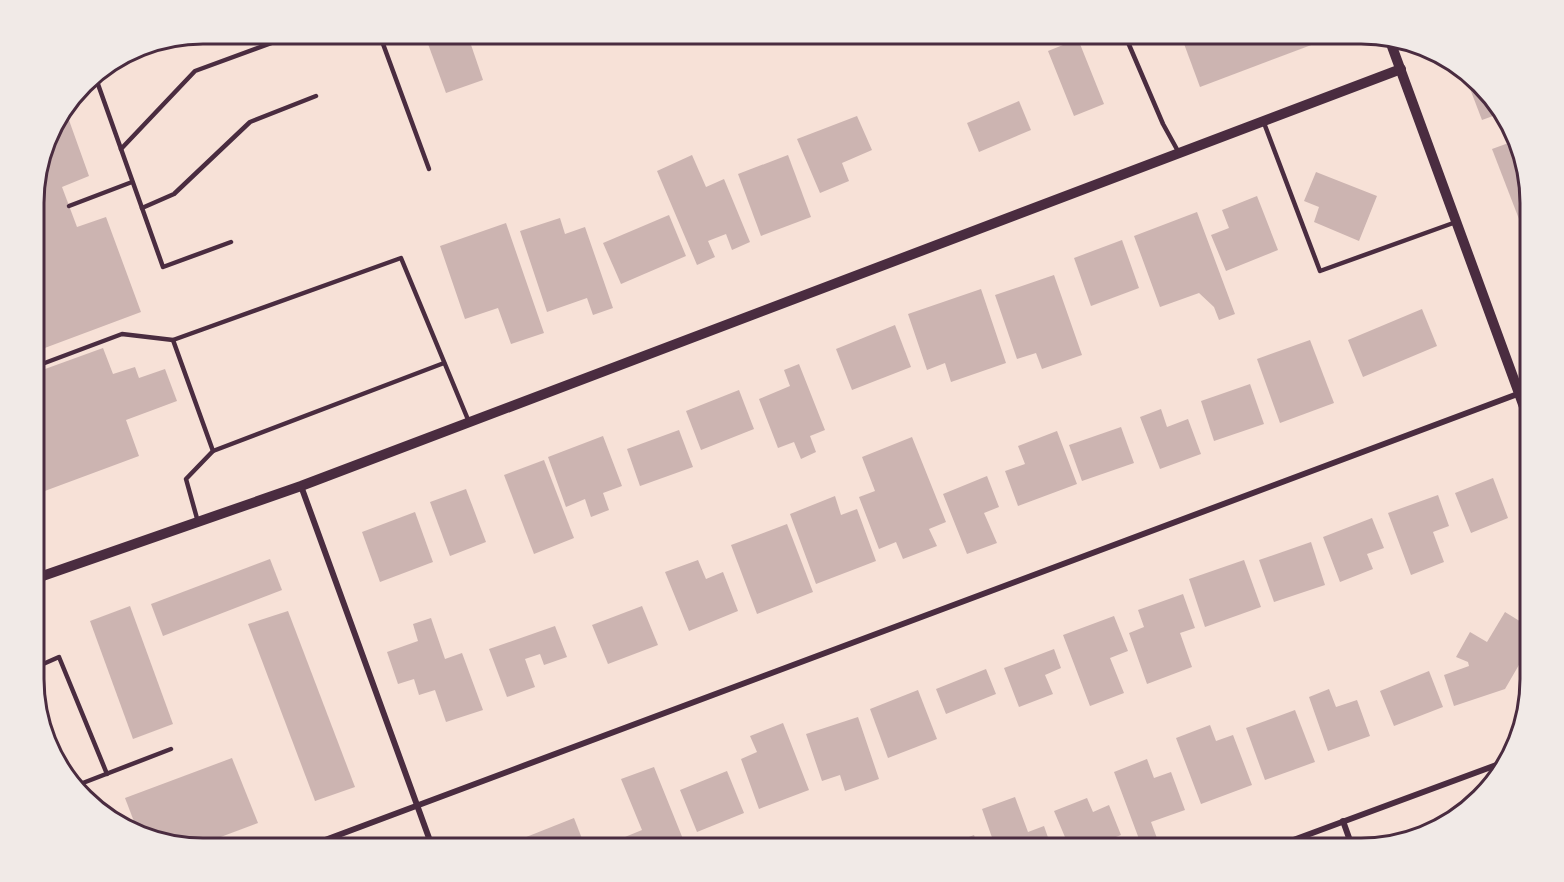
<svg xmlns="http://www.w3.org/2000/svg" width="1564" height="882" viewBox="0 0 1564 882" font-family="Mulish,sans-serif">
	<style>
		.building { fill: #ccb4b1 }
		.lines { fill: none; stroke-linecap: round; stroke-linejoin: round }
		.service { stroke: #4a2c40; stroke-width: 4.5 }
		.minor { stroke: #4a2c40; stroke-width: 6 }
		.tertiary { stroke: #4a2c40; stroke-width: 10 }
		.rim { fill: none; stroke: #4a2c40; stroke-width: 3 }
	</style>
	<rect width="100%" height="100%" fill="#f7e1d7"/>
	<g class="building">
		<path d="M424 33H467L483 80 446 93Z"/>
		<path d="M1180 33H1310L1314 44 1200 87Z"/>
		<path d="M1078 39 1104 104 1074 116 1048 51Z"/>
		<path d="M1464 73 1503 109 1504 112 1482 120Z"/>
		<path d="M1019 101 1031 130 979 152 967 123Z"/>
		<path d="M65 109 89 176 62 187 77 227 106 217 141 312 34 352V181L51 127Z"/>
		<path d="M857 116 872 150 842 163 849 181 820 193 797 139Z"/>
		<path d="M1514 141 1531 191V229L1524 232 1492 149Z"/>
		<path d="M692 155 706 187 724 179 750 242 732 250 726 234 708 241 715 257 697 265 657 171Z"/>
		<path d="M788 155 811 217 761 236 738 174Z"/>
		<path d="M1316 172 1377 196 1359 241 1314 222 1319 207 1304 201Z"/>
		<path d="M1257 196 1278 250 1226 271 1211 235 1229 228 1222 210Z"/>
		<path d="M1197 212 1235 314 1219 320 1214 307 1199 293 1160 307 1134 236Z"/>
		<path d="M669 215 686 256 621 284 603 243Z"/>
		<path d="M560 218 565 234 585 227 613 308 593 315 587 298 547 312 520 231Z"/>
		<path d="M506 223 544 333 511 344 498 308 465 319 440 246Z"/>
		<path d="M1122 240 1139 288 1091 306 1074 258Z"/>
		<path d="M1054 275 1082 355 1042 369 1036 353 1017 359 995 295Z"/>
		<path d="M981 289 1006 363 951 382 945 363 927 370 908 314Z"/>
		<path d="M1422 309 1437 346 1363 377 1348 340Z"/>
		<path d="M895 325 911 367 852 390 836 349Z"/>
		<path d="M1310 340 1334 403 1280 423 1257 359Z"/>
		<path d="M103 348 113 374 135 367 139 378 165 369 177 401 126 420 139 456 34 495V373Z"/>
		<path d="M799 364 825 430 810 436 816 452 801 459 794 442 778 448 759 399 790 386 784 370Z"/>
		<path d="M1250 384 1264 424 1214 441 1201 401Z"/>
		<path d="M739 390 754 429 701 450 686 411Z"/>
		<path d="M1161 409 1167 427 1188 419 1201 454 1160 469 1140 417Z"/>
		<path d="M1121 427 1134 463 1082 481 1069 445Z"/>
		<path d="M679 430 693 467 640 486 627 449Z"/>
		<path d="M1057 431 1077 484 1018 506 1005 471 1025 464 1018 446Z"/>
		<path d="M603 436 622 486 603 493 609 510 591 517 585 499 566 507 548 457Z"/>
		<path d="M912 437 946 522 929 529 937 546 903 559 896 542 879 549 859 497 875 491 862 457Z"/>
		<path d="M544 460 574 538 534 554 504 475Z"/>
		<path d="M987 476 999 507 984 513 997 543 967 554 943 494Z"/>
		<path d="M1493 478 1508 518 1471 533 1455 493Z"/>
		<path d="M466 489 486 542 450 556 430 502Z"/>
		<path d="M1438 495 1449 526 1433 532 1444 562 1411 575 1388 513Z"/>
		<path d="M835 496 841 515 857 509 876 561 816 584 790 514Z"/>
		<path d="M415 512 433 562 380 582 362 532Z"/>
		<path d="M1372 518 1384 548 1367 554 1373 569 1340 582 1323 537Z"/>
		<path d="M787 524 813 592 757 614 731 545Z"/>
		<path d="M1311 542 1325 585 1274 602 1259 560Z"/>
		<path d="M270 559 282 590 163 636 151 604Z"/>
		<path d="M698 560 706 579 723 572 738 611 689 631 665 572Z"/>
		<path d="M1244 560 1261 607 1205 627 1189 579Z"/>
		<path d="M1183 594 1195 628 1180 633 1192 667 1147 684 1129 633 1144 627 1138 610Z"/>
		<path d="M130 606 173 724 133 739 90 621Z"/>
		<path d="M642 606 658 645 608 664 592 625Z"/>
		<path d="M288 611 355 787 315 801 248 624Z"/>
		<path d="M1505 612 1531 628V644L1505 689 1454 706 1444 675 1469 666 1468 662 1456 657 1470 632 1487 642Z"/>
		<path d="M1114 616 1128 651 1110 658 1124 693 1090 706 1063 635Z"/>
		<path d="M431 618 445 659 462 653 483 710 446 722 435 690 419 695 414 679 398 684 387 652 418 641 413 624Z"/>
		<path d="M555 626 567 657 544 665 540 654 525 659 535 687 507 697 489 649Z"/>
		<path d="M1054 649 1061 668 1045 675 1053 694 1019 707 1004 668Z"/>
		<path d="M986 669 996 694 946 714 936 689Z"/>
		<path d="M1429 671 1443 707 1394 726 1380 691Z"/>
		<path d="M1329 689 1336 707 1357 700 1370 736 1328 751 1309 697Z"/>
		<path d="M918 690 937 739 888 758 870 709Z"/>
		<path d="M1295 710 1315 762 1265 780 1246 728Z"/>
		<path d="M858 717 879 779 845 791 840 775 822 781 806 734Z"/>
		<path d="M783 723 809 790 759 809 741 759 757 752 750 736Z"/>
		<path d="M1210 725 1216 741 1233 735 1252 785 1201 804 1176 738Z"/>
		<path d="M232 758 258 823 194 847 138 832 125 798Z"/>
		<path d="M1147 759 1154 778 1171 772 1185 810 1151 822 1158 841 1142 847 1114 772Z"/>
		<path d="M654 767 687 849H630L625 837 642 830 621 779Z"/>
		<path d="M727 771 744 813 697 832 680 790Z"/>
		<path d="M1015 797 1028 832 1044 826 1052 849H996L982 809Z"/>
		<path d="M1087 798 1093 812 1109 805 1121 835 1085 849H1070L1054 811Z"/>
		<path d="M574 818 586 849H496Z"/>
		<path d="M974 835 979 849H938Z"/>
	</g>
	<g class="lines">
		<g class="service">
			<path d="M379 33 429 169"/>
			<path d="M1124 33 1163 124 1179 153"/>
			<path d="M94 73 163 267 231 242"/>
			<path d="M1264 123 1320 271 1456 222"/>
			<path d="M121 149 195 71 299 33"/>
			<path d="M69 206 132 182"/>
			<path d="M142 208 174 194 250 122 316 96"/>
			<path d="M173 340 213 451 186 479 198 522"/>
			<path d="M34 367 122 334 173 340 401 258 469 422"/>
			<path d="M213 451 444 363"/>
			<path d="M34 668 59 657 107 774"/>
			<path d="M75 786 171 749"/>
		</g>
		<g class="minor">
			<path d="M301 486 433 849"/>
			<path d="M1343 821 1353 849"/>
			<path d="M301 849 1531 389"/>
			<path d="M1269 849 1510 760"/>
		</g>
		<g class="tertiary">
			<path d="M1390 41 1531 426"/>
			<path d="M34 579 301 486 1401 69"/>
		</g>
	</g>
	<path d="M0 0H1564V882H0ZM203 44H1361A159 159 0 0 1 1520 203V679A159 159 0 0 1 1361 838H203A159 159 0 0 1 44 679V203A159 159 0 0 1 203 44Z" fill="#f1eae7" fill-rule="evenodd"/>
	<path class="rim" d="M203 44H1361A159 159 0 0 1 1520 203V679A159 159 0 0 1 1361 838H203A159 159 0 0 1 44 679V203A159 159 0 0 1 203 44Z"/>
</svg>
